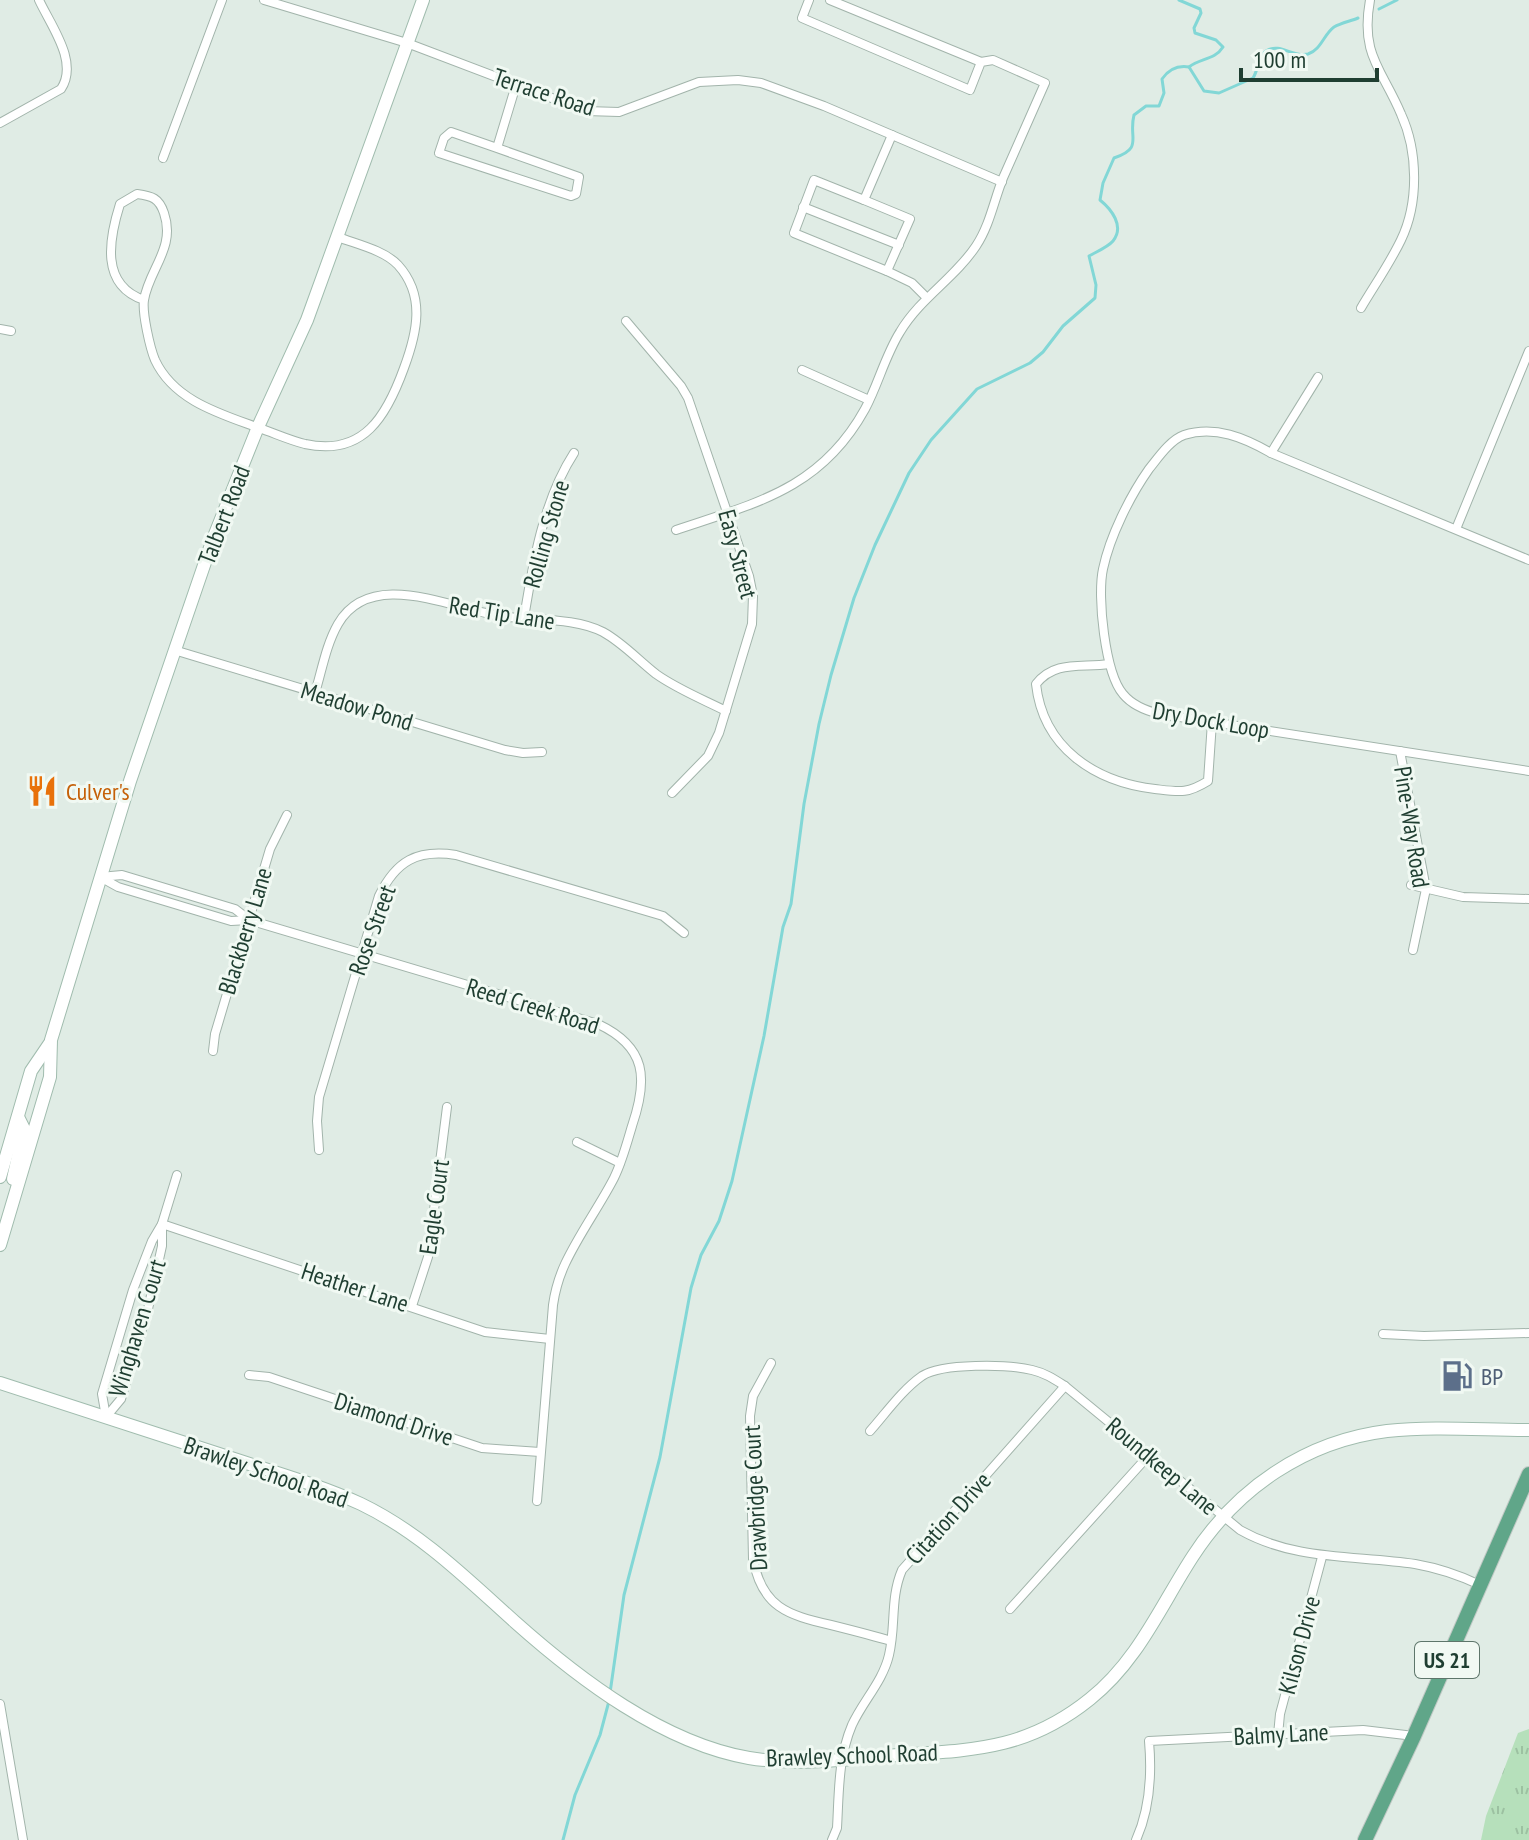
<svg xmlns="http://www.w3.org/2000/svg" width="1529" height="1840" viewBox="0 0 1529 1840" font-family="'PT Sans Narrow',sans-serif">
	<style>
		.grass { fill: url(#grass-tufts) }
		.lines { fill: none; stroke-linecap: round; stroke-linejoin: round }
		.stream { stroke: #82d7d6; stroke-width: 3 }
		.street-casing { stroke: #a2b4ab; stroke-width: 10 }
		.secondary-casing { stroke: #a0bcae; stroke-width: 14 }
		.primary-casing { stroke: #c0c9c5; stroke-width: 16 }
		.street { stroke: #fff; stroke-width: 8 }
		.secondary { stroke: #fff; stroke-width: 12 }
		.primary { stroke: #60a689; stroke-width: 14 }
		.labels { text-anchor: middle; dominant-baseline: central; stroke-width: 6; stroke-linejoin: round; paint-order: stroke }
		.shield { fill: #f1f9f3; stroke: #5e766b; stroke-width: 2 }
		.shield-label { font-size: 22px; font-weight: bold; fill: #1f3e31 }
		.street-label { font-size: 24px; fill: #1f3e31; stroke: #f1f9f3 }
		.food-label { font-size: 24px; fill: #c56008; stroke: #f1f9f3; text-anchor: start }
		.service-label { font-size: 24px; fill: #4e5e75; stroke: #f1f9f3; text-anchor: start }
	</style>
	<defs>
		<pattern id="grass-tufts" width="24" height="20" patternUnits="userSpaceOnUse" patternTransform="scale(2)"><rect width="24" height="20" fill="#b6e0bb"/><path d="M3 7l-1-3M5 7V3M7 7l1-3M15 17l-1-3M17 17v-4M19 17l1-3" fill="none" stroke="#9cc1a1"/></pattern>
	</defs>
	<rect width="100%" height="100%" fill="#e0ece5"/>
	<path class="grass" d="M1529 1729V1840H1481L1486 1816 1518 1733Z"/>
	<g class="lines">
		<g class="stream">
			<path d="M1379 9 1397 0"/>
			<path d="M1189 67 1204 91 1219 93 1253 78C1259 69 1257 57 1266 51 1281 42 1292 58 1308 54 1321 50 1324 34 1334 27 1341 23 1351 21 1358 18"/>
			<path d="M610 1693 624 1595 660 1457 691 1288 701 1255 719 1221 732 1181 764 1036 783 927 791 904 804 804 819 724 831 675 854 598 875 545 909 473 931 440 977 389 1030 363 1043 352 1063 326 1095 298 1096 285 1089 256C1096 252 1108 247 1113 241 1125 226 1111 209 1100 200L1103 183 1114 158C1144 148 1128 138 1134 115L1146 106H1159L1164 93 1162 79C1169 69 1177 65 1189 67 1200 58 1215 60 1223 47L1216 40 1195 33 1194 28 1201 13 1200 9 1179 0"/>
			<path d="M563 1840 575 1795 600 1735 609 1701"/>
		</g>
		<defs>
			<g id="street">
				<path d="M264 0 407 43 586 111 619 112 699 82 738 80 761 83 824 106 1002 182"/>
				<path d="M830 0 981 62"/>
				<path d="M0 123 61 89C79 62 51 26 39 0"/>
				<path d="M892 135 864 200 910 219 887 271 912 283 927 298"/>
				<path d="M497 148 579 177 576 194 571 196 439 153 444 138 451 132 497 148 516 85"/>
				<path d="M163 158 222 0"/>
				<path d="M864 200 814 180 794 233 887 271"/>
				<path d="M803 207 899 245"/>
				<path d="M144 300C100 285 109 239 120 204L137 194C152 196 159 198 164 213 176 248 149 269 144 300 142 313 150 348 155 360 174 401 221 414 259 428 274 433 289 440 305 444 364 457 387 415 404 368 417 333 426 296 398 265 384 250 356 244 338 237"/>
				<path d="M1361 308C1374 286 1390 263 1401 240 1419 203 1418 151 1401 114 1382 69 1360 55 1370 0"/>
				<path d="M626 321 681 386 688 398 749 576 753 596 752 624 719 733 708 756 672 793"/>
				<path d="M0 329 11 331"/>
				<path d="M802 370 869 400"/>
				<path d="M1271 453 1318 377"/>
				<path d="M1456 529 1529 351"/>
				<path d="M676 530C756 503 821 489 865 409 878 385 885 356 900 332 920 298 955 278 976 246 990 225 994 200 1003 178 1017 146 1031 115 1045 83L993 60 981 62 970 90 802 18 809 0"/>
				<path d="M1529 560 1271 453C1245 438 1215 425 1184 435 1170 440 1158 458 1149 469 1130 496 1110 536 1103 569 1097 596 1105 673 1123 694 1132 705 1147 711 1160 714L1529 771"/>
				<path d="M524 618C533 563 543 501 574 453"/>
				<path d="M174 650 505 750 523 753 542 752"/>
				<path d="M1109 664C1081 668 1055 660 1036 684 1043 748 1095 782 1155 789 1180 792 1187 794 1208 781L1212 722"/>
				<path d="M315 693C322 670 326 645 338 624 371 567 452 609 501 616 533 621 574 617 603 632 623 643 638 660 656 674 677 689 702 699 726 711"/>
				<path d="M1400 751 1426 889 1413 950"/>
				<path d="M100 877 118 887 231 921 249 920 598 1024C647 1047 648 1079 632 1126 627 1143 622 1162 614 1178 599 1207 579 1234 565 1264 559 1277 555 1291 553 1305L537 1501"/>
				<path d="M100 877 122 875 235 909 248 919"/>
				<path d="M1411 885 1463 897 1529 899"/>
				<path d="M213 1051 215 1034 270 849 287 815"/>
				<path d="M577 1142 620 1163"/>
				<path d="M319 1150 317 1121 319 1097 379 896C396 861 417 849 456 855L663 916 684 933"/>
				<path d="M162 1224 485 1332 550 1339"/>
				<path d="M412 1306 428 1257 447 1107"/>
				<path d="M1383 1334 1424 1336 1529 1333"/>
				<path d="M771 1363 753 1396 750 1416 753 1559C762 1607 787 1615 831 1625 851 1630 871 1635 891 1641"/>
				<path d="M249 1375 269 1377 482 1448 540 1452"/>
				<path d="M106 1417 102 1394 133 1290 152 1241 162 1224 177 1175"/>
				<path d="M106 1417 121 1399 148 1309 162 1246V1225"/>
				<path d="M870 1431C886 1413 902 1390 922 1376 942 1363 1008 1364 1032 1370 1045 1373 1054 1379 1065 1386L1240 1530C1295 1561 1354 1555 1415 1564 1438 1568 1459 1575 1480 1585"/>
				<path d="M1010 1609 1149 1455"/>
				<path d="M0 1704 23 1840"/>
				<path d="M1278 1735 1280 1714 1322 1557"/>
				<path d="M832 1840 837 1828C839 1793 838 1758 852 1725 863 1701 883 1681 889 1655 896 1626 890 1598 902 1570L1065 1386"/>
				<path d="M1136 1840C1150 1809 1152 1775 1149 1741L1363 1730 1414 1736"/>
			</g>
			<g id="secondary">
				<path d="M0 1177 31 1071 50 1043"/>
				<path d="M13 1179 24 1129 18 1117"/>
				<path d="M0 1245 50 1077 51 1040 130 781 213 539 258 427 307 320 423 0"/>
				<path d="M0 1383C73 1406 146 1430 219 1454 266 1470 315 1483 361 1504 421 1533 466 1578 515 1622 579 1679 663 1743 749 1758 798 1766 850 1759 899 1755 975 1750 1028 1749 1090 1699 1138 1661 1161 1605 1193 1556 1237 1488 1306 1441 1387 1431 1434 1426 1482 1430 1529 1430"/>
			</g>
			<path id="primary" d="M1365 1840 1414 1736 1529 1474"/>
		</defs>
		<use href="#street" class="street-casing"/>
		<use href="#secondary" class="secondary-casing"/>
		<use href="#primary" class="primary-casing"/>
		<use href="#street" class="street"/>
		<use href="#secondary" class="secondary"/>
		<use href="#primary" class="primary"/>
	</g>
	<defs>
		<symbol id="restaurant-bare" viewBox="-9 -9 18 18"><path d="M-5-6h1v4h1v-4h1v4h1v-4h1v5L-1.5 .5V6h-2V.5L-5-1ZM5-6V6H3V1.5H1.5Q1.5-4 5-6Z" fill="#e8710a" stroke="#f1f9f3" stroke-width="2.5" paint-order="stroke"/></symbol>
		<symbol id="fuel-bare" viewBox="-9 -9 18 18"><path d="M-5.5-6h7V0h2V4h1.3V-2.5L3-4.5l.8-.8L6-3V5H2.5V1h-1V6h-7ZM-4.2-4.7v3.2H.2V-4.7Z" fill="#5c6f8a" stroke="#f1f9f3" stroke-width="2.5" paint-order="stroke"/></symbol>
	</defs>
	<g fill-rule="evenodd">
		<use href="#restaurant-bare" x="20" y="769" width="44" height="44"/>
		<use href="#fuel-bare" x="1435" y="1354" width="44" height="44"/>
	</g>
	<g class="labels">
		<rect class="shield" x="1415" y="1642" width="64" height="36" rx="6"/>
		<g class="shield-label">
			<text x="1447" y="1660">US 21</text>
		</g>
		<g class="street-label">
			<text transform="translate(544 92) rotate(18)">Terrace Road</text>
			<text transform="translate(224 515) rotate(-69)">Talbert Road</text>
			<text transform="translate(546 534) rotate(-74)">Rolling Stone</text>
			<text transform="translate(738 554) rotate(75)">Easy Street</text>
			<text transform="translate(502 613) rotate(9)">Red Tip Lane</text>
			<text transform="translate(357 706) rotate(17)">Meadow Pond</text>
			<text transform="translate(1211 720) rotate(10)">Dry Dock Loop</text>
			<text transform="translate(1412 827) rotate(81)">Pine-Way Road</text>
			<text transform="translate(372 930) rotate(-70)">Rose Street</text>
			<text transform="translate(245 931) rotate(-73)">Blackberry Lane</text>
			<text transform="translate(533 1006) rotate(17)">Reed Creek Road</text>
			<text transform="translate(434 1207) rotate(-82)">Eagle Court</text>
			<text transform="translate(355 1287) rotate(18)">Heather Lane</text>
			<text transform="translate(137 1328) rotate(-73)">Winghaven Court</text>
			<text transform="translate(394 1419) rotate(18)">Diamond Drive</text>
			<text transform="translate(1162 1466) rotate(40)">Roundkeep Lane</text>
			<text transform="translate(266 1472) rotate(19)">Brawley School Road</text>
			<text transform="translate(755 1498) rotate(-93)">Drawbridge Court</text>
			<text transform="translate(948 1518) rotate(-48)">Citation Drive</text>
			<text transform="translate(1299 1645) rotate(-75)">Kilson Drive</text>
			<text transform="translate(1281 1734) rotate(-3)">Balmy Lane</text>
			<text transform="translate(852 1755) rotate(-2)">Brawley School Road</text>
		</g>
		<g class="food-label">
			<text x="66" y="791">Culver's</text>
		</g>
		<g class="service-label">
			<text x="1481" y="1376">BP</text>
		</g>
	</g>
	<path d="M1241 68v12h136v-12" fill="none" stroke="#1f3e31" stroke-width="4"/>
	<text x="1253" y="68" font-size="24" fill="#1f3e31" stroke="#f1f9f3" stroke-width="6" paint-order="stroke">100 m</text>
</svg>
